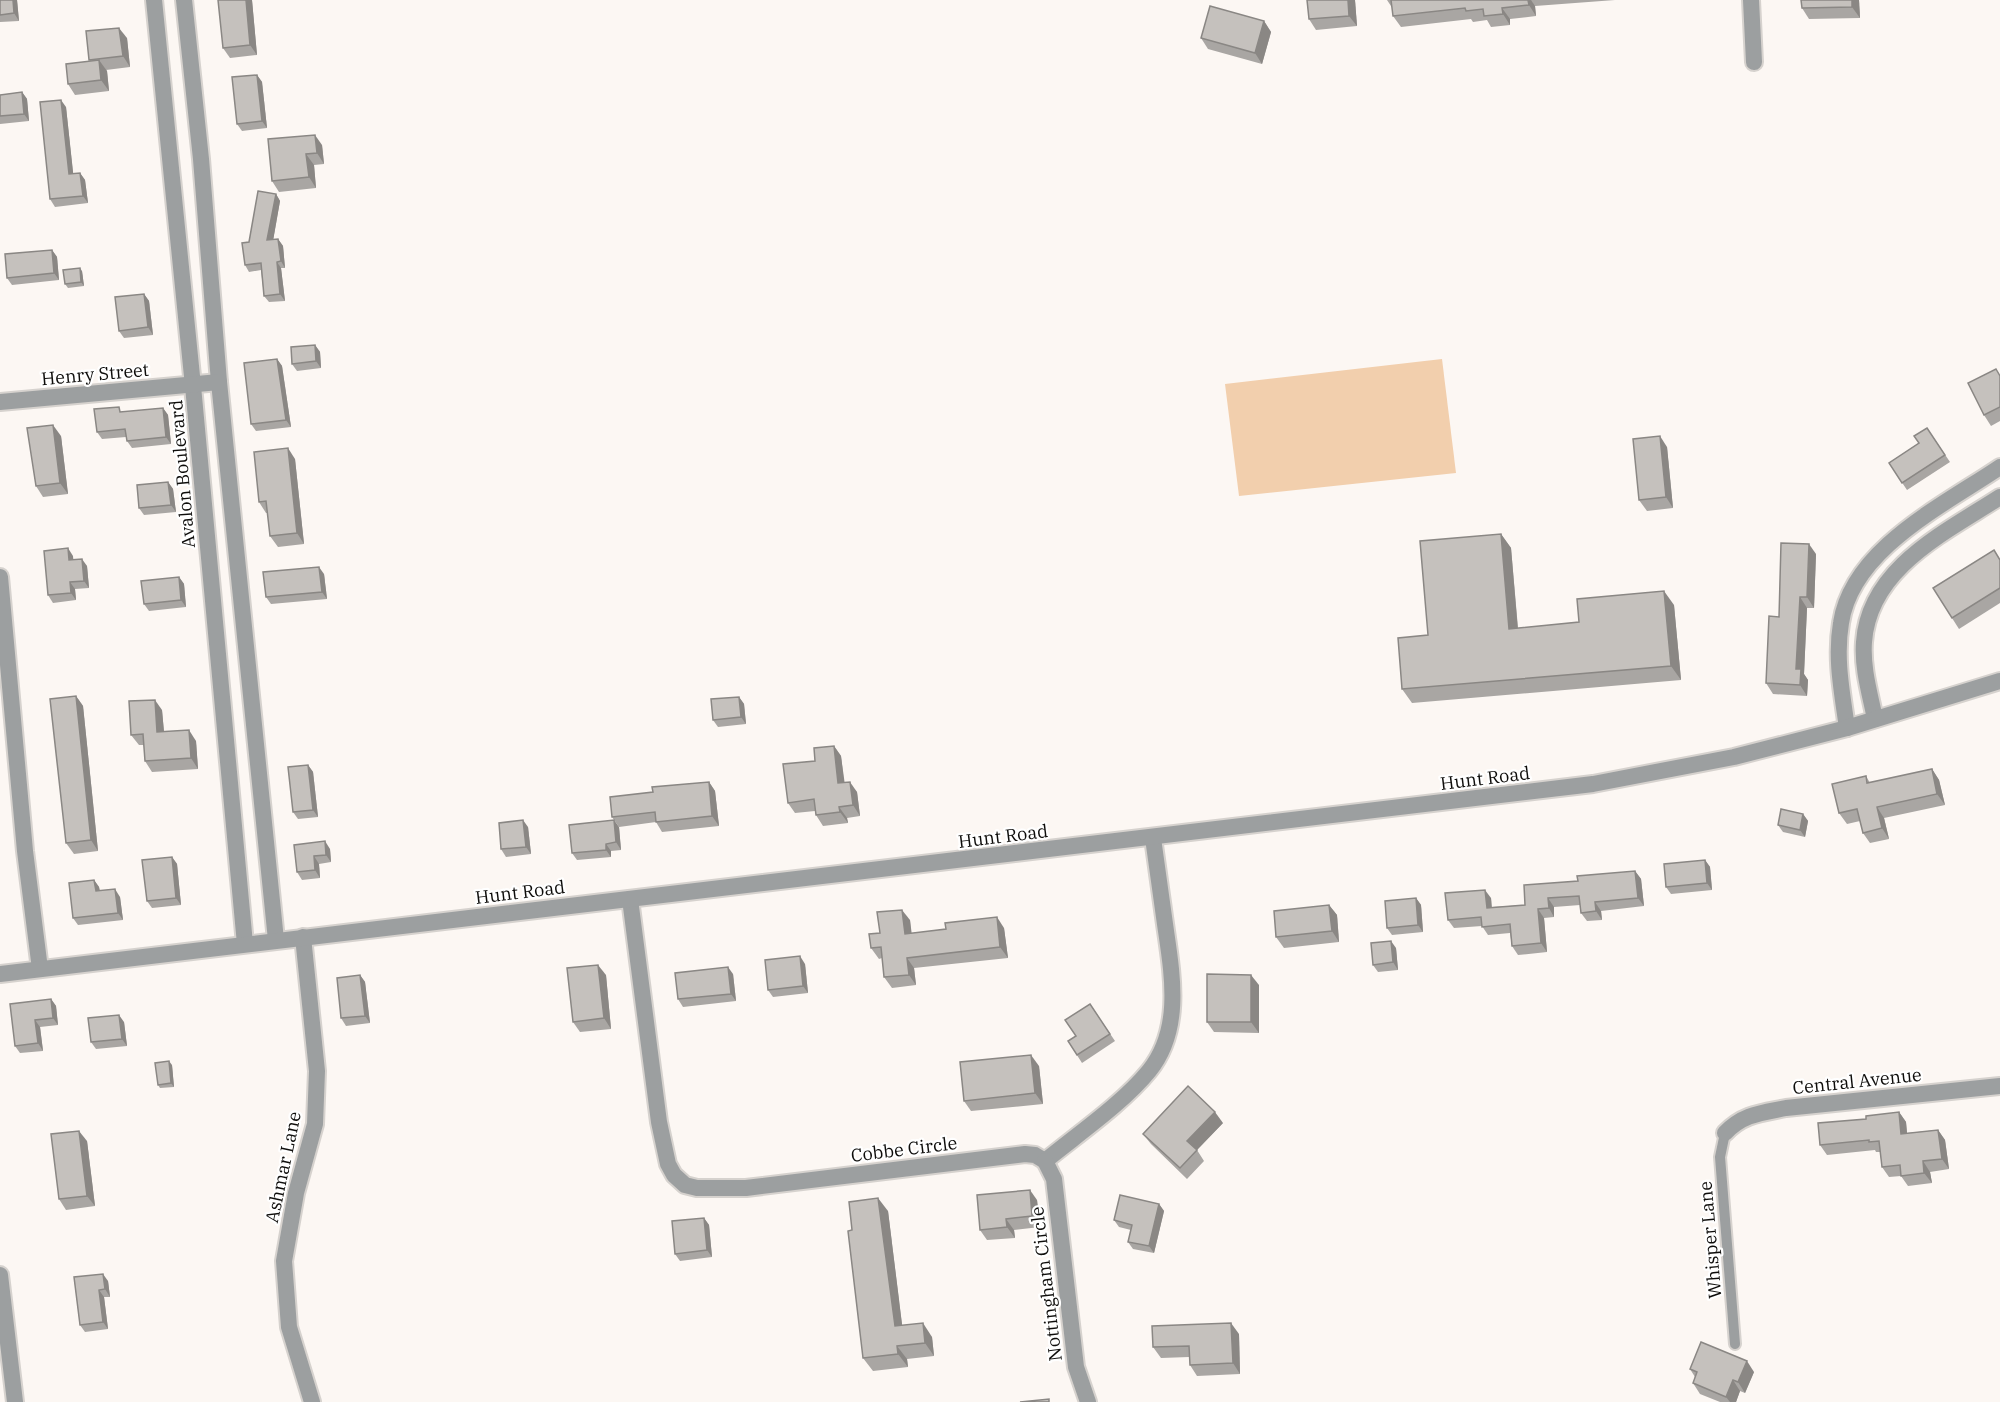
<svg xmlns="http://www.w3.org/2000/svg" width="2000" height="1402" viewBox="0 0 2000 1402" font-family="'IBM Plex Serif',serif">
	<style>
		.green { fill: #f2cfad }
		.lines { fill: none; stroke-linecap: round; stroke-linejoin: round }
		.service-casing { stroke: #d6d2ce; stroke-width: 14 }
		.minor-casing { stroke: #d6d2ce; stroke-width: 20 }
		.tertiary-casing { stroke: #d6d2ce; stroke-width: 20 }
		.service { stroke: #9c9fa0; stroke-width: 10 }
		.minor { stroke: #9c9fa0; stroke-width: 16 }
		.tertiary { stroke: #9c9fa0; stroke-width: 16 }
		.wall { fill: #a9a6a3 }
		.shaded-wall { fill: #8a8784 }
		.building { fill: #c5c1bd; stroke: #8a8784; stroke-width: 1.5 }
		.labels { text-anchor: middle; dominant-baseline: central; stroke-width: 4.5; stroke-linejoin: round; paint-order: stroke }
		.street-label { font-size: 18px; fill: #0e0d0b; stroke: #fff }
	</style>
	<rect width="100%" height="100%" fill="#fcf7f3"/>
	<path class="green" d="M1442 359 1456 473 1239 496 1225 384Z"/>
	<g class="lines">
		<defs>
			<path id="service" d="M1725 1133 1720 1157 1735 1344"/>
			<g id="minor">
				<path d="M154 0 193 386 245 944"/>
				<path d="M184 0 201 159 219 382 276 940"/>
				<path d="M1751 0 1754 62"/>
				<path d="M0 402 219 382"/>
				<path d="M0 577 25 851 40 969"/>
				<path d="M1875 719C1870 694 1862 668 1864 642 1869 568 1946 532 2000 497"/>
				<path d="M1847 728C1842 692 1835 658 1841 623 1852 549 1944 505 2000 467"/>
				<path d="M630 899 659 1122 668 1164 674 1175 685 1185 697 1188H746L1025 1154 1035 1155 1045 1161C1078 1134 1123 1103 1149 1071 1183 1029 1172 973 1165 924 1161 895 1157 867 1153 838"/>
				<path d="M303 937 317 1071 315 1124 296 1193 284 1261 289 1327 312 1402"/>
				<path d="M1725 1133C1743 1114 1761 1113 1786 1108L2000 1086"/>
				<path d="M1045 1161 1054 1179 1076 1367 1088 1402"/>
				<path d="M0 1275 15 1402"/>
			</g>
			<path id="tertiary" d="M0 974 1593 784 1734 757 1847 728 2000 681"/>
		</defs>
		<use href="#service" class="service-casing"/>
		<use href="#minor" class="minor-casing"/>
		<use href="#tertiary" class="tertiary-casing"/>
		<use href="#service" class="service"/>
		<use href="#minor" class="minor"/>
		<use href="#tertiary" class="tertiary"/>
	</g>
	<g class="wall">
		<path d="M0 0H17L19 21 0 22Z"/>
		<path d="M252 0 257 55 230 58 223 48Z"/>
		<path d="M1307 0H1355L1357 26 1316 30 1309 19Z"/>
		<path d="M1387 0H1615L1535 6 1536 16 1510 19V25L1491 27 1487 20 1473 22 1471 19 1401 27 1393 16 1392 6H1391Z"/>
		<path d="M1859 0 1860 18 1809 19 1802 8Z"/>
		<path d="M1264 21 1271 32 1262 64 1208 49 1201 38Z"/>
		<path d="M127 38 130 67 106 70 107 71 109 91 75 95 68 84 90 61 89 60Z"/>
		<path d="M257 75 262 82 267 128 242 131 237 124Z"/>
		<path d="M22 92 27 99 29 121 0 124V95Z"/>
		<path d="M66 107 73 173H80L85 180 88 203 55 207 50 199Z"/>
		<path d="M268 139 322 145 324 164 314 165 316 188 279 192 272 181Z"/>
		<path d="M276 194 280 201 273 240 278 239 283 246 285 268H281L285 301 269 302 264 296 261 270 249 272 245 265 249 242Z"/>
		<path d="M52 250 57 257 59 280 12 285 7 278Z"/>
		<path d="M82 271 84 286 68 288 65 284Z"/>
		<path d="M144 294 149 301 153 335 124 338 119 331Z"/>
		<path d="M315 345 320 352 321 368 297 371 292 364Z"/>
		<path d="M277 359 282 366 291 427 256 431 251 424Z"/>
		<path d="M2000 374V421L1991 426 1984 415Z"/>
		<path d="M163 408 168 415 171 444 132 448 127 441 126 437 102 439 97 432 123 412Z"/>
		<path d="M1927 428 1950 462 1907 490 1889 463 1919 443Z"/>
		<path d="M61 436 68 494 43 497 36 486Z"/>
		<path d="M1667 447 1673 508 1647 511 1639 500Z"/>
		<path d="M295 459 304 544 278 547 270 536 268 513H266L259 502Z"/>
		<path d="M168 482 173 489 176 512 144 515 139 508Z"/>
		<path d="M1501 534 1511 548 1518 628 1579 622 1674 605 1681 680 1412 703 1402 689 1428 635Z"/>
		<path d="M1816 554 1814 608H1807L1804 674 1808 680 1807 696 1773 694 1766 683 1779 617Z"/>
		<path d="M73 556V560L87 566 89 588 75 589 76 600 53 603 48 595Z"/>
		<path d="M2000 559V603L1959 629 1952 618Z"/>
		<path d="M324 574 327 599 271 604 266 597Z"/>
		<path d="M179 577 184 584 186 607 149 611 144 604Z"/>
		<path d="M76 696 83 706 98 851 74 854 66 843Z"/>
		<path d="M739 697 744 704 746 724 718 727 713 720Z"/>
		<path d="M162 710 164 732 196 741 198 769 152 772 145 761 144 745H139L131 735Z"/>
		<path d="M834 746 841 756 844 782 857 792 860 816 847 818 848 823 823 826 816 815 815 811 795 813 788 803 815 761Z"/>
		<path d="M308 765 313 772 318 817 298 819 293 812Z"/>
		<path d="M1932 769 1939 780 1945 805 1884 818 1889 839 1870 843 1863 833 1860 821 1847 824 1839 813 1866 776 1870 783Z"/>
		<path d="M709 782 715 791 719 826 662 832 656 822 619 827 612 817 653 792Z"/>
		<path d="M1803 814 1808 821 1805 837 1783 832 1778 825Z"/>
		<path d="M528 827 531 854 506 857 501 849Z"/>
		<path d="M619 827 621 850 611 851V857L577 860 572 853Z"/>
		<path d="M294 845 330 849 331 862 319 864 320 878 302 880 297 872Z"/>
		<path d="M172 857 177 864 181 905 152 908 147 901Z"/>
		<path d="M1705 860 1710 867 1712 890 1671 894 1666 887Z"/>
		<path d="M1635 871 1641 879 1644 906 1601 911 1602 920 1587 921 1581 913 1580 905 1554 907V917L1544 918 1547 952 1518 955 1512 946 1510 933 1488 935 1482 926 1454 928 1448 920 1491 898 1492 907 1525 905 1578 881Z"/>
		<path d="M94 880 99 887 100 891 120 897 123 920 78 925 73 918Z"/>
		<path d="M1416 898 1421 905 1423 932 1392 935 1387 928Z"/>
		<path d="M1329 905 1337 915 1339 942 1284 948 1276 937Z"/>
		<path d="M910 920 911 933 1004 928 1008 958 914 968 916 985 892 988 884 977 882 958 879 959 871 948 880 933Z"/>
		<path d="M1396 948 1398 970 1378 972 1373 965Z"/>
		<path d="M805 964 808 993 773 997 768 990Z"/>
		<path d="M733 974 736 1001 683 1007 678 999Z"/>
		<path d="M360 975 365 982 370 1023 346 1026 341 1018Z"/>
		<path d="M606 975 611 1029 580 1032 573 1022Z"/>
		<path d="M1259 985V1033L1214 1032 1207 1022Z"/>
		<path d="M51 999 56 1006 58 1025 40 1027 43 1051 20 1053 15 1046Z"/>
		<path d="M1090 1004 1115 1041 1082 1063 1068 1041 1076 1036Z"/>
		<path d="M124 1022 127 1046 96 1049 91 1042Z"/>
		<path d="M172 1065 174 1087 160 1088 158 1085Z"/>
		<path d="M1039 1066 1043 1104 971 1111 964 1101Z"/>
		<path d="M1899 1112 1906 1122 1907 1133 1938 1130 1945 1140 1949 1169 1930 1172 1932 1183 1908 1186 1901 1176 1889 1177 1882 1167 1880 1152H1876L1875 1150 1827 1155 1820 1145 1866 1119Z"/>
		<path d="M1223 1123 1197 1150 1204 1161 1187 1179 1151 1144 1143 1134Z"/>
		<path d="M87 1141 95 1206 66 1210 59 1199Z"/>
		<path d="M1037 1200 1040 1227 1014 1230 1015 1238 987 1240 980 1230Z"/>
		<path d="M1159 1204 1164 1211 1154 1253 1133 1249 1128 1242 1131 1230 1119 1227 1114 1220Z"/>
		<path d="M888 1211 902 1325 932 1337 934 1356 907 1359 908 1367 873 1371 863 1358 852 1230Z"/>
		<path d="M704 1218 709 1225 712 1257 680 1261 675 1254Z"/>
		<path d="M74 1277 108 1281 110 1297H104L108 1329 85 1332 80 1325Z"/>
		<path d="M1239 1334 1240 1374 1197 1376 1190 1365 1189 1357 1161 1358 1153 1347Z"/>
		<path d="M1690 1369 1754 1372 1745 1393 1740 1391 1736 1402H1720L1700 1394 1693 1383 1695 1377Z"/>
	</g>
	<g class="shaded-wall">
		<path d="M13 0H17L19 21 14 13Z"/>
		<path d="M246 0H252L257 55 250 45Z"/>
		<path d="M1348 0H1355L1357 26 1349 16Z"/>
		<path d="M1528 0H1531L1535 6 1536 16 1529 5Z"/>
		<path d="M1852 0H1859L1860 18 1852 7Z"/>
		<path d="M1502 8 1510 19V25L1503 14Z"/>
		<path d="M1264 21 1271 32 1262 64 1255 53Z"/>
		<path d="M119 28 127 38 130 67 123 56Z"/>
		<path d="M99 60 107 71 109 91 101 80Z"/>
		<path d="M257 75 262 82 267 128 262 121Z"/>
		<path d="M22 92 27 99 29 121 24 114Z"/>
		<path d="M61 100 66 107 74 181 69 174Z"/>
		<path d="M315 135 322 145 324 164 317 153Z"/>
		<path d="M306 154 314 165 316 188 309 177Z"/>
		<path d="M80 173 85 180 88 203 83 196Z"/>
		<path d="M276 194 280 201 272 247 267 240Z"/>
		<path d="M278 239 283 246 285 268 281 261Z"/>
		<path d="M52 250 57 257 59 280 54 273Z"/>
		<path d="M277 262 281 268 285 301 280 294Z"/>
		<path d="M80 268 82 271 84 286 81 282Z"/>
		<path d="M144 294 149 301 153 335 148 327Z"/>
		<path d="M315 345 320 352 321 368 316 361Z"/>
		<path d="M277 359 282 366 291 427 286 420Z"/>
		<path d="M163 408 168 415 171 444 166 437Z"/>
		<path d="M53 425 61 436 68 494 60 483Z"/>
		<path d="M1660 436 1667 447 1673 508 1666 497Z"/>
		<path d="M288 448 295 459 304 544 297 533Z"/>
		<path d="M168 482 173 489 176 512 171 505Z"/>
		<path d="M1501 534 1511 548 1519 643 1509 629Z"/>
		<path d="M1809 544 1816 554 1814 608 1807 597Z"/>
		<path d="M68 548 73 556 74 568 69 560Z"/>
		<path d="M82 559 87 566 89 588 84 581Z"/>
		<path d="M319 567 324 574 327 599 322 592Z"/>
		<path d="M179 577 184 584 186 607 181 600Z"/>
		<path d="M70 582 75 589 76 600 71 593Z"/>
		<path d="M1664 591 1674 605 1681 680 1671 666Z"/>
		<path d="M1800 597 1807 608 1804 674 1808 680 1807 696 1800 685 1796 669Z"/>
		<path d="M76 696 83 706 98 851 91 840Z"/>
		<path d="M739 697 744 704 746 724 741 717Z"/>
		<path d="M155 700 162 710 165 743 157 732Z"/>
		<path d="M189 730 196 741 198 769 191 758Z"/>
		<path d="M834 746 841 756 846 793 838 783Z"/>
		<path d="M308 765 313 772 318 817 313 810Z"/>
		<path d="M1932 769 1939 780 1945 805 1937 794Z"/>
		<path d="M709 782 715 791 719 826 712 816Z"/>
		<path d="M850 782 857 792 860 816 853 805Z"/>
		<path d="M839 807 847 818 848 823 840 812Z"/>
		<path d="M1877 807 1884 818 1889 839 1882 828Z"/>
		<path d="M1803 814 1808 821 1805 837 1800 830Z"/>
		<path d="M523 820 528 827 531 854 526 847Z"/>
		<path d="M614 820 619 827 621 850 616 842Z"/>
		<path d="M325 841 330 849 331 862 326 855Z"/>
		<path d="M606 844 611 851V857L606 850Z"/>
		<path d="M314 856 319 864 320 878 315 870Z"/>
		<path d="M172 857 177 864 181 905 176 898Z"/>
		<path d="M1705 860 1710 867 1712 890 1707 883Z"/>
		<path d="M1635 871 1641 879 1644 906 1638 898Z"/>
		<path d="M94 880 99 887 101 899 96 891Z"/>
		<path d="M115 889 120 897 123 920 118 913Z"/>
		<path d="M1485 890 1491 898 1492 916 1487 908Z"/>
		<path d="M1416 898 1421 905 1423 932 1418 925Z"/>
		<path d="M1548 898 1554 907V917L1549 908Z"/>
		<path d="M1595 902 1601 911 1602 920 1596 911Z"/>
		<path d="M1329 905 1337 915 1339 942 1332 931Z"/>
		<path d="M1538 909 1544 918 1547 952 1541 943Z"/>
		<path d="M902 910 910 920 913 944 905 934Z"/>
		<path d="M997 917 1004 928 1008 958 1000 947Z"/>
		<path d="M1391 941 1396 948 1398 970 1393 962Z"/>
		<path d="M800 956 805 964 808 993 803 986Z"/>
		<path d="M907 958 914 968 916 985 909 975Z"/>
		<path d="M598 965 606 975 611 1029 604 1018Z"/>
		<path d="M728 967 733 974 736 1001 731 994Z"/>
		<path d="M360 975 365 982 370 1023 365 1016Z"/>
		<path d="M1251 975 1259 985V1033L1251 1022Z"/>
		<path d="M51 999 56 1006 58 1025 53 1018Z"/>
		<path d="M119 1015 124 1022 127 1046 122 1039Z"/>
		<path d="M35 1020 40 1027 43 1051 38 1043Z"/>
		<path d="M1031 1055 1039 1066 1043 1104 1035 1093Z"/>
		<path d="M169 1061 172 1065 174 1087 171 1083Z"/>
		<path d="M1215 1112 1223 1123 1195 1152 1187 1141Z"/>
		<path d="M1899 1112 1906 1122 1908 1144 1901 1134Z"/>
		<path d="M1938 1130 1945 1140 1949 1169 1942 1159Z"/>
		<path d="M79 1131 87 1141 95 1206 87 1196Z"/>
		<path d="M1923 1161 1930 1172 1932 1183 1924 1173Z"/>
		<path d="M1030 1190 1037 1200 1040 1227 1032 1216Z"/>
		<path d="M878 1198 888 1211 904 1340 895 1326Z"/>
		<path d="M1159 1204 1164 1211 1154 1253 1149 1246Z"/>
		<path d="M704 1218 709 1225 712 1257 707 1250Z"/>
		<path d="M1006 1219 1014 1230 1015 1238 1007 1227Z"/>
		<path d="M103 1274 108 1281 110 1297 105 1289Z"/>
		<path d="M99 1290 104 1297 108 1329 103 1322Z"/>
		<path d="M923 1323 932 1337 934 1356 925 1343Z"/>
		<path d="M1231 1323 1239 1334 1240 1374 1233 1363Z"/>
		<path d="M897 1346 907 1359 908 1367 898 1354Z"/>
		<path d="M1747 1361 1754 1372 1745 1393 1738 1382Z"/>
		<path d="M1733 1380 1740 1391 1736 1402H1730L1726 1397Z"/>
	</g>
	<g class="building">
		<path d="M0 0H13L14 13 0 15Z"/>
		<path d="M218 0H246L250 45 223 48Z"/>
		<path d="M1307 0H1348L1349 16 1309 19Z"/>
		<path d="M1391 0H1528L1529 5 1502 8 1503 14 1484 16 1483 9 1466 11 1465 8 1393 16Z"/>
		<path d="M1801 0H1852V7L1802 8Z"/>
		<path d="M1210 6 1264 21 1255 53 1201 38Z"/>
		<path d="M119 28 123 56 89 60 86 31Z"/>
		<path d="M99 60 101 80 68 84 66 64Z"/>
		<path d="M257 75 262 121 237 124 232 77Z"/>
		<path d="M22 92 24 114 0 116V95Z"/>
		<path d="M61 100 69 174 80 173 83 196 50 199 40 102Z"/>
		<path d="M315 135 317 153 306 154 309 177 272 181 268 139Z"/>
		<path d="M258 191 276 194 267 240 278 239 281 261 277 262 280 294 264 296 261 263 245 265 242 243 249 242Z"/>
		<path d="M52 250 54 273 7 278 5 254Z"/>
		<path d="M80 268 81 282 65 284 63 270Z"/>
		<path d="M144 294 148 327 119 331 115 297Z"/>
		<path d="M315 345 316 361 292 364 291 347Z"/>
		<path d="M277 359 286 420 251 424 244 363Z"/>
		<path d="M1996 369 2000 376V407L1984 415 1968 383Z"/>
		<path d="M119 407 120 412 163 408 166 437 127 441 125 429 97 432 94 409Z"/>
		<path d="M53 425 60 483 36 486 27 428Z"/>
		<path d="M1927 428 1945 455 1902 483 1889 463 1919 443 1914 436Z"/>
		<path d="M1660 436 1666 497 1639 500 1633 439Z"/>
		<path d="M288 448 297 533 270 536 266 501 259 502 254 452Z"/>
		<path d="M168 482 171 505 139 508 137 485Z"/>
		<path d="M1501 534 1509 629 1579 622 1577 599 1664 591 1671 666 1402 689 1398 638 1428 635 1420 541Z"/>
		<path d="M1781 543 1809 544 1807 597H1800L1796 669H1801L1800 685 1766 683 1769 616 1779 617Z"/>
		<path d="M68 548 69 560 82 559 84 581 70 582 71 593 48 595 44 551Z"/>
		<path d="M1994 550 2000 560V588L1952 618 1933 588Z"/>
		<path d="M319 567 322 592 266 597 263 572Z"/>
		<path d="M179 577 181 600 144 604 141 581Z"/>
		<path d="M76 696 91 840 66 843 50 699Z"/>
		<path d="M739 697 741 717 713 720 711 699Z"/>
		<path d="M155 700 157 732 189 730 191 758 145 761 143 734 131 735 129 701Z"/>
		<path d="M834 746 838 783 850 782 853 805 839 807 840 812 816 815 814 799 788 803 783 764 815 761 814 748Z"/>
		<path d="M308 765 313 810 293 812 288 767Z"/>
		<path d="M1932 769 1937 794 1877 807 1882 828 1863 833 1857 809 1839 813 1832 784 1866 776 1867 783Z"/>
		<path d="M709 782 712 816 656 822 655 812 612 817 610 797 653 792 652 787Z"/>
		<path d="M1781 809 1803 814 1800 830 1778 825Z"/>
		<path d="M523 820 526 847 501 849 499 823Z"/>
		<path d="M614 820 616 842 606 844V850L572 853 569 825Z"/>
		<path d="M325 841 326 855 314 856 315 870 297 872 294 845Z"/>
		<path d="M172 857 176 898 147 901 142 860Z"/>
		<path d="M1705 860 1707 883 1666 887 1664 864Z"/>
		<path d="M1635 871 1638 898 1595 902 1596 911 1581 913 1579 896 1548 898 1549 908 1538 909 1541 943 1512 946 1510 924 1482 927 1481 917 1448 920 1445 893 1485 890 1487 908 1525 905 1524 885 1578 881 1577 876Z"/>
		<path d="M94 880 96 891 115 889 118 913 73 918 69 883Z"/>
		<path d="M1416 898 1418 925 1387 928 1385 901Z"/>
		<path d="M1329 905 1332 931 1276 937 1274 911Z"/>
		<path d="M902 910 905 934 946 929 945 923 997 917 1000 947 907 958 909 975 884 977 881 947 871 948 869 934 880 933 877 912Z"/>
		<path d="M1391 941 1393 962 1373 965 1371 943Z"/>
		<path d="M800 956 803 986 768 990 765 960Z"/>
		<path d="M598 965 604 1018 573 1022 567 968Z"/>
		<path d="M728 967 731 994 678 999 675 973Z"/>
		<path d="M1207 974 1251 975V1022H1207Z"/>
		<path d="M360 975 365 1016 341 1018 337 978Z"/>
		<path d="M51 999 53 1018 35 1020 38 1043 15 1046 10 1004Z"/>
		<path d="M1090 1004 1110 1034 1077 1055 1068 1041 1076 1036 1065 1020Z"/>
		<path d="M119 1015 122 1039 91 1042 88 1018Z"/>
		<path d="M1031 1055 1035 1093 964 1101 960 1062Z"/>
		<path d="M169 1061 171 1083 158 1085 155 1063Z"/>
		<path d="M1188 1086 1215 1112 1187 1141 1197 1150 1180 1168 1143 1134Z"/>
		<path d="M1899 1112 1901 1134 1938 1130 1942 1159 1923 1161 1924 1173 1901 1176 1900 1165 1882 1167 1879 1141 1869 1142V1140L1820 1145 1818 1123 1866 1119V1116Z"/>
		<path d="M79 1131 87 1196 59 1199 51 1134Z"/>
		<path d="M1030 1190 1032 1216 1006 1219 1007 1227 980 1230 977 1195Z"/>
		<path d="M1120 1195 1159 1204 1149 1246 1128 1242 1132 1225 1114 1220Z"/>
		<path d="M878 1198 895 1326 923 1323 925 1343 897 1346 898 1354 863 1358 848 1231 852 1230 849 1202Z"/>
		<path d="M704 1218 707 1250 675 1254 672 1221Z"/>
		<path d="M103 1274 105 1289 99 1290 103 1322 80 1325 74 1277Z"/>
		<path d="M1231 1323 1233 1363 1190 1365 1189 1346 1153 1347 1152 1326Z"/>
		<path d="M1701 1342 1747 1361 1738 1382 1733 1380 1726 1397 1693 1383 1697 1372 1690 1369Z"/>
		<path d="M1049 1399V1402H1020Z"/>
	</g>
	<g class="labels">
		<g class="street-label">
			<text transform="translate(95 374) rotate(-5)">Henry Street</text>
			<text transform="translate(182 474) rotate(-95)">Avalon Boulevard</text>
			<text transform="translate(1485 778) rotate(-7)">Hunt Road</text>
			<text transform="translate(1003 836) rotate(-7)">Hunt Road</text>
			<text transform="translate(520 892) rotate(-7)">Hunt Road</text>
			<text transform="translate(1857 1081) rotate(-6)">Central Avenue</text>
			<text transform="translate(904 1149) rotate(-7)">Cobbe Circle</text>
			<text transform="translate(283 1167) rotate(-78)">Ashmar Lane</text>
			<text transform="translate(1710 1240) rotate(-95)">Whisper Lane</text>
			<text transform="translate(1046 1284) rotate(-97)">Nottingham Circle</text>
		</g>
	</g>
</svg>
